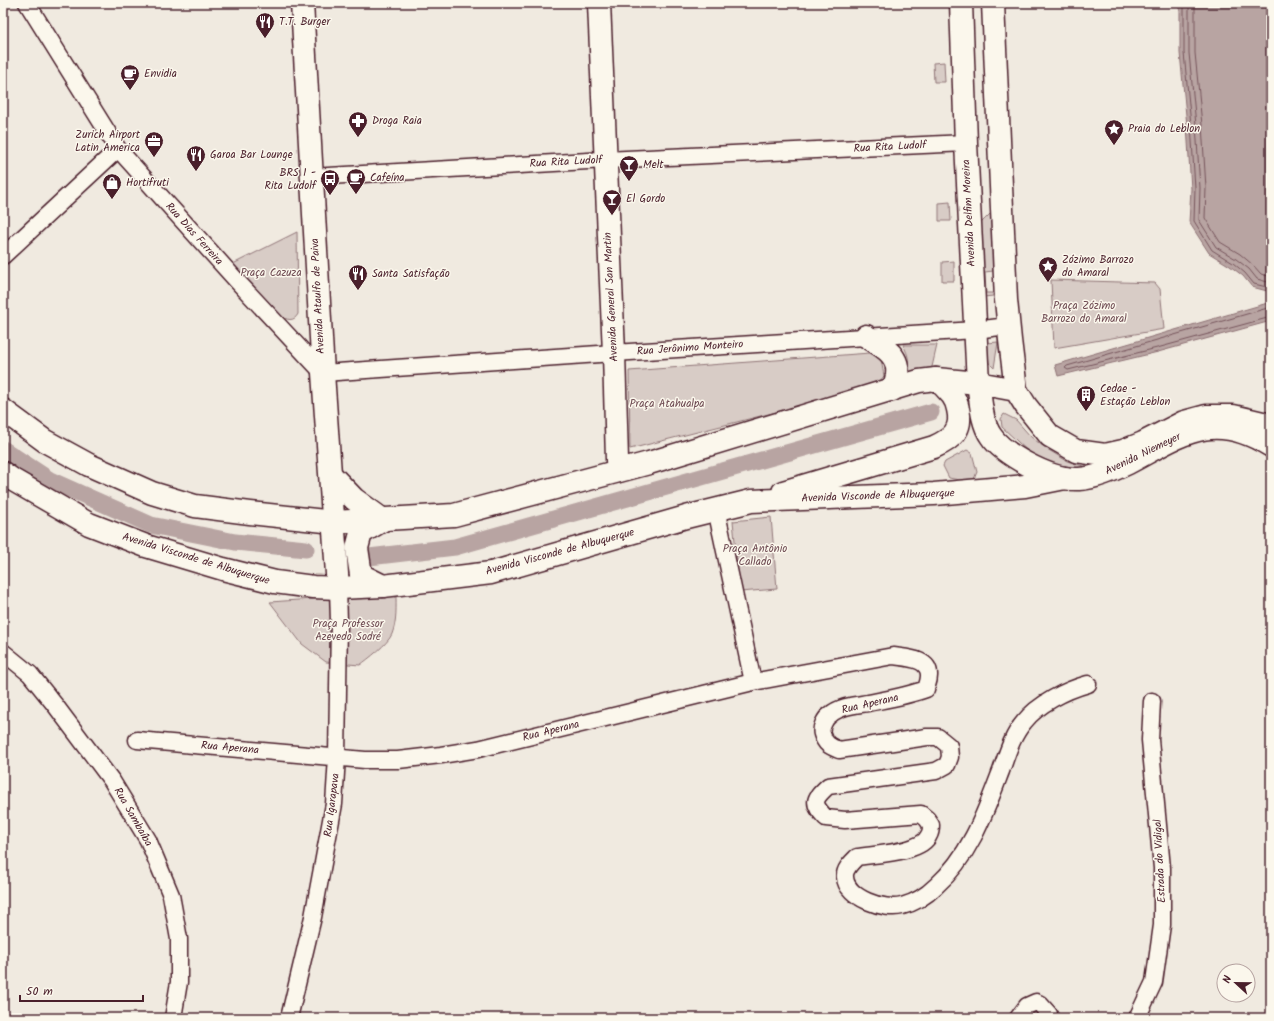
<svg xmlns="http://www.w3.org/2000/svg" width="1274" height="1021" viewBox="0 0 1274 1021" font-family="Kalam,sans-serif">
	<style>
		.green { fill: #d8ccc6; stroke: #917678 }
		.water { fill: #b8a4a2; stroke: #8c6f72 }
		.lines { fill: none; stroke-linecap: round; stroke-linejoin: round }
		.shore { stroke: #76545b; stroke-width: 1 }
		.canal { stroke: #b8a4a2; stroke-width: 17 }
		.minor-casing { stroke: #4a1f2b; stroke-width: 19 }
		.secondary-casing { stroke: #4a1f2b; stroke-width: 25 }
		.primary-casing { stroke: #4a1f2b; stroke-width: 25 }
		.trunk-casing { stroke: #4a1f2b; stroke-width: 25 }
		.minor { stroke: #fbf7ec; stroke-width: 16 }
		.secondary { stroke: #fbf7ec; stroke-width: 22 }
		.primary { stroke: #fbf7ec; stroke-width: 22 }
		.trunk { stroke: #fbf7ec; stroke-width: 22 }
		.labels { text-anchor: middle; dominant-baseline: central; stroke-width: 3; stroke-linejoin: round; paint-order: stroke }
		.poi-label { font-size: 11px; fill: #4a1f2b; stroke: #fbf7ec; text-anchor: start }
		.street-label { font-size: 11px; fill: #4a1f2b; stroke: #fbf7ec }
		.park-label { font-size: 11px; fill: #6e4a52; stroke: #fbf7ec }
	</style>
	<rect width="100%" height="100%" fill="#f0eae0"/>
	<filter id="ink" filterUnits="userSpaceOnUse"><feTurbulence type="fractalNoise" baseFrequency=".025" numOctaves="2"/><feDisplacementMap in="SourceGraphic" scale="8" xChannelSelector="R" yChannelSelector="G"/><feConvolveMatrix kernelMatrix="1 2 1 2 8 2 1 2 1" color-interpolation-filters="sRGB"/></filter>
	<g filter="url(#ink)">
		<g class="green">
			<path d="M944 62 945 82H934L933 63Z"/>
			<path d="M950 202 951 221H939V203Z"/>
			<path d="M991 213 993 271 985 272 986 293H993V296L984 297 980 224Z"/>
			<path d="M297 232 298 314C294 322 287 320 280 316L227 267Z"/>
			<path d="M954 261V281H942V262Z"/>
			<path d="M1051 280 1155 283 1160 289 1164 329 1054 348Z"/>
			<path d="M998 342 994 368 989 363 987 343Z"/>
			<path d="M903 345H937L932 367 907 374C910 364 909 355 903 345Z"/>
			<path d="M870 353 881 359 884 376 875 387 630 449 629 371Z"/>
			<path d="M1004 414 1016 420 1031 437 1047 449 1067 461 1083 466V468L1066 470 1033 456 1002 427 1001 419Z"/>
			<path d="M967 450 972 453 977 472 974 479 959 480 949 478 943 466 945 462Z"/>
			<path d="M771 517 777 589 740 592 733 521Z"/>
			<path d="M396 593C396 607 397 621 392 634 388 644 368 659 360 665L326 662 302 644 270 602Z"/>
		</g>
		<g class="water">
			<path d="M1180 3H1271V292L1252 287 1243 276 1230 266 1209 253 1189 222 1191 189 1187 126 1180 53Z"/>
			<path d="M1271 302V321L1158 352 1058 376 1055 365Z"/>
		</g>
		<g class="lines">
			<g class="shore">
				<path d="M1184 3V53L1191 125 1195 188 1194 221 1212 250 1233 263 1245 273 1254 284 1271 288"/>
				<path d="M1189 3V53L1196 125 1200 188 1199 220 1216 247 1236 259 1249 269 1257 279 1271 283"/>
				<path d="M1195 3V53L1202 125 1206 188 1205 218 1220 242 1240 254 1253 265 1261 274 1271 277"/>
				<path d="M1271 307 1067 366 1065 368 1068 370 1157 348 1271 317"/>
			</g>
			<g class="canal">
				<path d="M3 449 50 480 151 525 235 542 306 549"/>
				<path d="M369 557 455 547 931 412"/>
			</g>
			<defs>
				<g id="minor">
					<path d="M27 3 118 149 237 281 323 373 614 353 975 330 1008 326"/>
					<path d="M311 177 605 160 966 143"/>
					<path d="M3 256 118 149"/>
					<path d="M716 509 753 682"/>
					<path d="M3 652 30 674 55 705 112 781 148 840 171 895 179 939V982L173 1018"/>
					<path d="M137 740 365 760H398L441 755 478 749 753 682 893 656C906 658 930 658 929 676 929 681 927 685 926 689 907 696 888 699 868 703 856 705 840 706 830 715 825 718 820 728 822 734 825 744 829 746 839 750L927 737H938L949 746 950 757 947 765 936 771 828 786C813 800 812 803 826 818L845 820 921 814 927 819 931 825C931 828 931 832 929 835 922 853 875 854 857 857 852 862 844 869 845 877 846 898 885 911 902 906 914 903 927 895 936 886 970 856 985 813 1001 771 1007 754 1012 736 1024 722 1038 704 1066 690 1088 684"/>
					<path d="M289 1018 313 917 334 804 337 757 339 622 338 588"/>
					<path d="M1018 1018 1027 1006 1036 1002 1040 1004 1049 1014 1048 1018"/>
					<path d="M1137 1018 1154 982 1162 925V868L1150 740 1152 701"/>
				</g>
				<g id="secondary">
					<path d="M302 3 323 373 338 588"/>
					<path d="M599 3 614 353 617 460 618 471"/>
					<path d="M866 336C881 346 900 354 897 375 896 381 895 385 892 390"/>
					<path d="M3 410 45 441 89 465 152 493 195 506 250 513 334 522 454 515 649 463 919 381 936 379 978 383"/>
					<path d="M3 473 13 480 89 524 146 546 223 569 275 582 313 587 338 588 383 586 491 573 686 517 751 501 934 494 1025 486 1065 478"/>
					<path d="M331 475 354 499 383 520"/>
					<path d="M783 492 934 447C952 439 963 430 958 409 957 404 955 399 952 395 947 389 942 384 936 379"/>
					<path d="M383 586 361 575 357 548 361 533 383 520"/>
				</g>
				<path id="primary" d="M1271 425 1233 416H1206L1184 422 1143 443 1123 451 1105 455 1076 451 1050 436 1026 406 1016 390 978 383C981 400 981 422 991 436 998 447 1016 458 1027 464 1042 472 1061 480 1079 479 1096 478 1113 470 1128 463 1181 435 1212 409 1271 446"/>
				<g id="trunk">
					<path d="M961 3 966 143 978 383"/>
					<path d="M993 3 1006 300 1010 340 1016 390"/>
				</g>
			</defs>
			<use href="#minor" class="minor-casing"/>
			<use href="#secondary" class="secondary-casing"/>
			<use href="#primary" class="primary-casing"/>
			<use href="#trunk" class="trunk-casing"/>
			<use href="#minor" class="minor"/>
			<use href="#secondary" class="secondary"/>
			<use href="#primary" class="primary"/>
			<use href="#trunk" class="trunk"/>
		</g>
	</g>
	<defs>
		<symbol id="restaurant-pin" viewBox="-11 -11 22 30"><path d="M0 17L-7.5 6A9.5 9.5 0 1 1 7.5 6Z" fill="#4a1f2b" stroke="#fbf7ec"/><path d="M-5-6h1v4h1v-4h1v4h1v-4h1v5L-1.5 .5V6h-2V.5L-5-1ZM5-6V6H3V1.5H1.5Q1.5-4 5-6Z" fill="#fff"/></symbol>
		<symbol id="cafe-pin" viewBox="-11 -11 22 30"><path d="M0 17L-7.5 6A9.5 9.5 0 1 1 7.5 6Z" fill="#4a1f2b" stroke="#fbf7ec"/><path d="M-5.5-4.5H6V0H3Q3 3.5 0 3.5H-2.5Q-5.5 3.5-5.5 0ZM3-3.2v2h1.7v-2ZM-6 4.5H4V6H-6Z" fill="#fff"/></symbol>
		<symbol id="pharmacy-pin" viewBox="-11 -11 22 30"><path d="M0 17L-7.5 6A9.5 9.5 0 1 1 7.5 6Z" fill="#4a1f2b" stroke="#fbf7ec"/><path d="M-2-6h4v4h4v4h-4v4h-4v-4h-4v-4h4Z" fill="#fff"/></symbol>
		<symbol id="sight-pin" viewBox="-11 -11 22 30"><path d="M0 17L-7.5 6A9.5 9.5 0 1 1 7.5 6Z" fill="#4a1f2b" stroke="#fbf7ec"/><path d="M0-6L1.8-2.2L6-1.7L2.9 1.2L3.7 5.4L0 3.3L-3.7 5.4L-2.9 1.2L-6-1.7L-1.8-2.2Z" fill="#fff"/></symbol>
		<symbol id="office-pin" viewBox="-11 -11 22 30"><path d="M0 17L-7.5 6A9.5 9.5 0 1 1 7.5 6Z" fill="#4a1f2b" stroke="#fbf7ec"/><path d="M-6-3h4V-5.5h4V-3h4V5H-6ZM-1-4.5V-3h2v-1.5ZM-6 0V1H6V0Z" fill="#fff"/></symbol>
		<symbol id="bar-pin" viewBox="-11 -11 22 30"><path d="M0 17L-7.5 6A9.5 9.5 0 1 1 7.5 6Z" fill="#4a1f2b" stroke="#fbf7ec"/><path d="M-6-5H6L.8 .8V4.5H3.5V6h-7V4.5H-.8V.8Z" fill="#fff"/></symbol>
		<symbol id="bus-pin" viewBox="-11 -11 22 30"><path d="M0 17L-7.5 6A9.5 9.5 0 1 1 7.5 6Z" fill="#4a1f2b" stroke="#fbf7ec"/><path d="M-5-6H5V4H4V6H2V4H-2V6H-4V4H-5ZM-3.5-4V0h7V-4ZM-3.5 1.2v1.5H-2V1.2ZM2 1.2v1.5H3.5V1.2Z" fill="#fff"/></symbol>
		<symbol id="shop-pin" viewBox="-11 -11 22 30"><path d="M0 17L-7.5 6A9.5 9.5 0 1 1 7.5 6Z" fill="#4a1f2b" stroke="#fbf7ec"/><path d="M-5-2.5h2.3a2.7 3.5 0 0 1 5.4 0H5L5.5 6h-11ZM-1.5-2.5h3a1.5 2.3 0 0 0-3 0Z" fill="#fff"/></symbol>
		<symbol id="building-pin" viewBox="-11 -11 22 30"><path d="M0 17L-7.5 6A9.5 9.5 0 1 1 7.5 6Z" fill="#4a1f2b" stroke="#fbf7ec"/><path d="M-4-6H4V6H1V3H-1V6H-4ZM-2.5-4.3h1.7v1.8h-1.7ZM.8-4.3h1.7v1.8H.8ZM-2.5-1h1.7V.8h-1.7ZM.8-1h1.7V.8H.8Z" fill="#fff"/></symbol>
	</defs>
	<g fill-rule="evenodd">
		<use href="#restaurant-pin" x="254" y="11" width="22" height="30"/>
		<use href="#cafe-pin" x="119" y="63" width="22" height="30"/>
		<use href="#pharmacy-pin" x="347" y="110" width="22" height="30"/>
		<use href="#sight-pin" x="1103" y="118" width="22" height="30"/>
		<use href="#office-pin" x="143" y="130" width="22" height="30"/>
		<use href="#restaurant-pin" x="185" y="144" width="22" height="30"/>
		<use href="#bar-pin" x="618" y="154" width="22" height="30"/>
		<use href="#cafe-pin" x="345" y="167" width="22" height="30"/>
		<use href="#bus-pin" x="319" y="168" width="22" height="30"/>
		<use href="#shop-pin" x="101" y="172" width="22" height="30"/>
		<use href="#bar-pin" x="601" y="188" width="22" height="30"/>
		<use href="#sight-pin" x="1037" y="255" width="22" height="30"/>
		<use href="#restaurant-pin" x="347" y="263" width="22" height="30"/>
		<use href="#building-pin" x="1075" y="384" width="22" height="30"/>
	</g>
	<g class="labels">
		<g class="poi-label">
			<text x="279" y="22">T.T. Burger</text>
			<text x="144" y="74">Envidia</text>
			<text x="372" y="121">Droga Raia</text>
			<text x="1128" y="129">Praia do Leblon</text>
			<text x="140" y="135" text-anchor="end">Zurich Airport<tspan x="140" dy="13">Latin America</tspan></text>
			<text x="210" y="155">Garoa Bar Lounge</text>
			<text x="643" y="165">Melt</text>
			<text x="316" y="173" text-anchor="end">BRS 1 -<tspan x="316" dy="13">Rita Ludolf</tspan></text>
			<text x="370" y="178">Cafeína</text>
			<text x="126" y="183">Hortifruti</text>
			<text x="626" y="199">El Gordo</text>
			<text x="1062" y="260">Zózimo Barrozo<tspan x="1062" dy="13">do Amaral</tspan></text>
			<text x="372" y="274">Santa Satisfação</text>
			<text x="1100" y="389">Cedae -<tspan x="1100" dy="13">Estação Leblon</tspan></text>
		</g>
		<g class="street-label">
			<text transform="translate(890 147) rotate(-3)">Rua Rita Ludolf</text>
			<text transform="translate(566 162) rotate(-3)">Rua Rita Ludolf</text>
			<text transform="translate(969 213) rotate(-93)">Avenida Delfim Moreira</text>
			<text transform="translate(194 234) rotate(48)">Rua Dias Ferreira</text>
			<text transform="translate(318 296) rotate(-93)">Avenida Ataulfo de Paiva</text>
			<text transform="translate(611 297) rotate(-93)">Avenida General San Martin</text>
			<text transform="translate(690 348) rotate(-4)">Rua Jerônimo Monteiro</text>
			<text transform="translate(1143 454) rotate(-26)">Avenida Niemeyer</text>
			<text transform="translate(878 496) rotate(-2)">Avenida Visconde de Albuquerque</text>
			<text transform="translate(560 552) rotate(-15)">Avenida Visconde de Albuquerque</text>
			<text transform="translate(196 559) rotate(17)">Avenida Visconde de Albuquerque</text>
			<text transform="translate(870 704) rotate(-13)">Rua Aperana</text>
			<text transform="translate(551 731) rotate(-14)">Rua Aperana</text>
			<text transform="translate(230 748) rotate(5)">Rua Aperana</text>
			<text transform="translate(332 805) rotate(-83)">Rua Igarapava</text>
			<text transform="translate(133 817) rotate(60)">Rua Sambaíba</text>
			<text transform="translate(1160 861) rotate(-93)">Estrada do Vidigal</text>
		</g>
		<g class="park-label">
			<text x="271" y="273">Praça Cazuza</text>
			<text x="1084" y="306">Praça Zózimo<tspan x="1084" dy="13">Barrozo do Amaral</tspan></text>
			<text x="667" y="404">Praça Atahualpa</text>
			<text x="755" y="549">Praça Antônio<tspan x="755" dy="13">Callado</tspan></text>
			<text x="348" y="624">Praça Professor<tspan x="348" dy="13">Azevedo Sodré</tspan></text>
		</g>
	</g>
	<rect width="1274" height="1021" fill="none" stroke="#fbf7ec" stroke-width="16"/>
	<rect x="8" y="8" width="1258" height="1005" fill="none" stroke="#4a1f2b" stroke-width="1.5" filter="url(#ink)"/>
	<g transform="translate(1236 983) rotate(292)"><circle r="19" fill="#fbf7ec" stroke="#b4a19f"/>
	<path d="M0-3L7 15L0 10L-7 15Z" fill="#4a1f2b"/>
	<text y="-6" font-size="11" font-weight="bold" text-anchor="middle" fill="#4a1f2b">N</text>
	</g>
	<path d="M20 995v6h123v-6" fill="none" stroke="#4a1f2b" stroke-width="2"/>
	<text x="26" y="995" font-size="12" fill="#4a1f2b" stroke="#fbf7ec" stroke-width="3" paint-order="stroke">50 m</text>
</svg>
